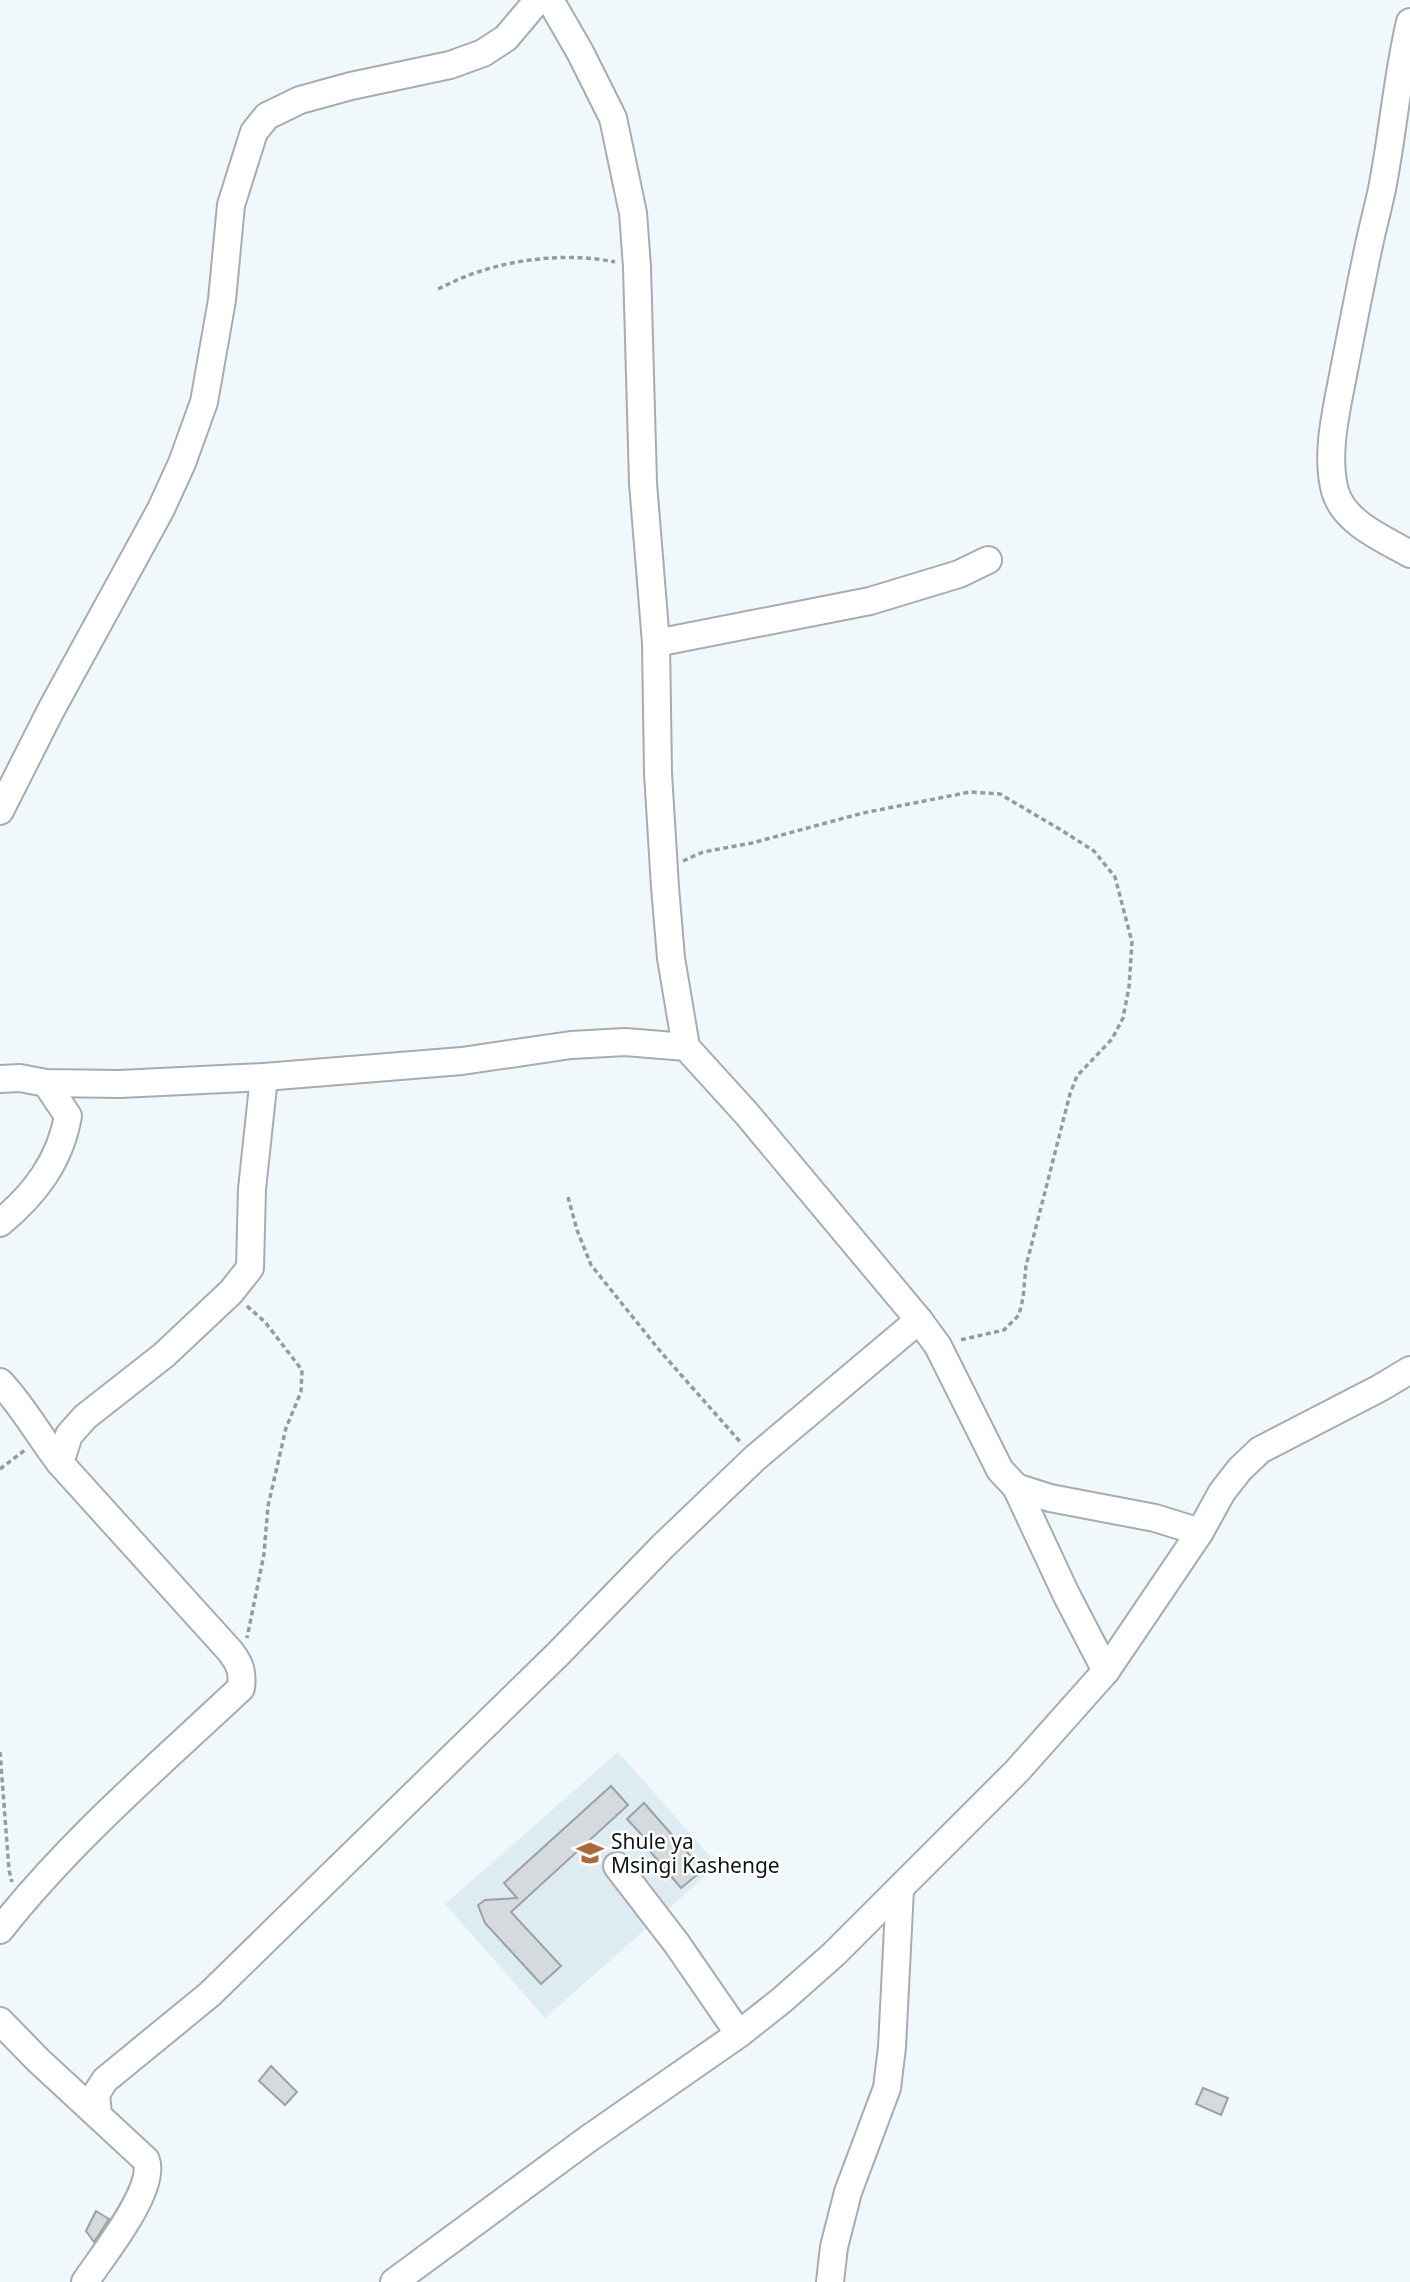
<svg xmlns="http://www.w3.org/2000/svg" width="1410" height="2282" viewBox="0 0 1410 2282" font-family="'Noto Sans',sans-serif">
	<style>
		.built { fill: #ddebf3 }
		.building { fill: #d4dade; stroke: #9ba1a5; stroke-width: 2 }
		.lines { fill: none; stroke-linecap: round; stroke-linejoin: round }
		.minor-casing { stroke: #a6acb0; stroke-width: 30 }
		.path { stroke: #959a9d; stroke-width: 3.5; stroke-dasharray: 5 3.5; stroke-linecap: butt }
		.minor { stroke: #fff; stroke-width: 26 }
		.labels { text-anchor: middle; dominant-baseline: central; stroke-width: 5; stroke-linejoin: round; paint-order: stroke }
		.poi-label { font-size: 21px; fill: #121416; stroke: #fff; text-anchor: start }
	</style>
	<rect width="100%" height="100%" fill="#f1f8fc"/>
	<path class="built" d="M618 1752 718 1865 545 2018 445 1904Z"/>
	<g class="building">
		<path d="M611 1786 628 1805 511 1912 561 1966 541 1984 485 1923 478 1905 485 1900 517 1898 504 1883Z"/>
		<path d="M644 1803 703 1870 681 1888 649 1850 653 1847 627 1819Z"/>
		<path d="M271 2066 297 2092 285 2105 259 2081Z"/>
		<path d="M1203 2088 1228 2098 1221 2115 1196 2104Z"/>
		<path d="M96 2211 109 2219 94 2242 86 2231Z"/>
	</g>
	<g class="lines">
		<defs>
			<g id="minor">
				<path d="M550 0 580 52 613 118 633 213 637 267 643 483 656 643 658 773 665 887 671 958 686 1047 746 1113 919 1320 938 1346 1000 1470 1016 1487 1050 1498 1155 1518 1200 1532"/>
				<path d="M1410 22C1397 77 1393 133 1382 189 1378 208 1373 226 1369 245 1360 287 1352 329 1344 370 1337 408 1325 453 1335 491 1344 523 1384 539 1410 554"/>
				<path d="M656 643 870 601 959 574 988 560"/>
				<path d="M0 811 51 710 161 509 182 463 204 402 222 300 231 205 254 132 267 116 300 100 351 86 450 65 483 53 506 38 538 0"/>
				<path d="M0 1079 20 1078 46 1083 120 1084 264 1077 462 1061 571 1045 625 1042 686 1047"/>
				<path d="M0 1223C35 1194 60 1161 68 1116L46 1083"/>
				<path d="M0 1382C23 1406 39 1436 60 1463L230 1651C240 1664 243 1671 241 1688 158 1766 71 1840 0 1930"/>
				<path d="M60 1463 69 1435 85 1417 164 1355 231 1292 250 1268 252 1189 264 1077"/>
				<path d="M1016 1487 1066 1594 1106 1671"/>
				<path d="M617 1866 677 1944 739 2034"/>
				<path d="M0 2021 38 2060 146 2160C157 2189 102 2256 85 2282"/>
				<path d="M98 2115 96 2094 105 2080 210 1994 558 1654 663 1546 755 1458 919 1320"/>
				<path d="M394 2282 588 2139 739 2034 782 2000 834 1954 1017 1771 1106 1671 1200 1532 1222 1492 1240 1469 1260 1450 1380 1388 1410 1370"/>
				<path d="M830 2282 834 2247 848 2192 887 2088 892 2047 900 1889"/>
			</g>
		</defs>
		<use href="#minor" class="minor-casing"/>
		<g class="path">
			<path d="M438 289C451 283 464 276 478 272 519 258 572 253 615 262"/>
			<path d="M683 861 703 852 752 843 863 813 970 792 1000 794 1061 830 1094 851 1115 877 1132 942 1129 987 1123 1018 1112 1039 1077 1076 1070 1094 1026 1266 1023 1298 1019 1315 1004 1330 960 1340"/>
			<path d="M568 1197 577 1230 591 1265 660 1351 742 1444"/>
			<path d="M247 1306 265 1322 302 1370 301 1392 286 1428 268 1506 264 1554 247 1638"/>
			<path d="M0 1469 25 1450"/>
			<path d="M0 1752 9 1870 12 1882"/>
		</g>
		<use href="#minor" class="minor"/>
	</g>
	<defs>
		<symbol id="school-bare" viewBox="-9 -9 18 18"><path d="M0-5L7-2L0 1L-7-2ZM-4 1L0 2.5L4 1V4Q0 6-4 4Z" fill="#ab6a34" stroke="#fff" stroke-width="2.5" paint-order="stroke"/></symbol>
	</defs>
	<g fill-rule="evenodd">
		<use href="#school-bare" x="571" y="1834" width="38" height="38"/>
	</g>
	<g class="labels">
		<g class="poi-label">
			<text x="611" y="1841">Shule ya<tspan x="611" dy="24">Msingi Kashenge</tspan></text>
		</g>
	</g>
</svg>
